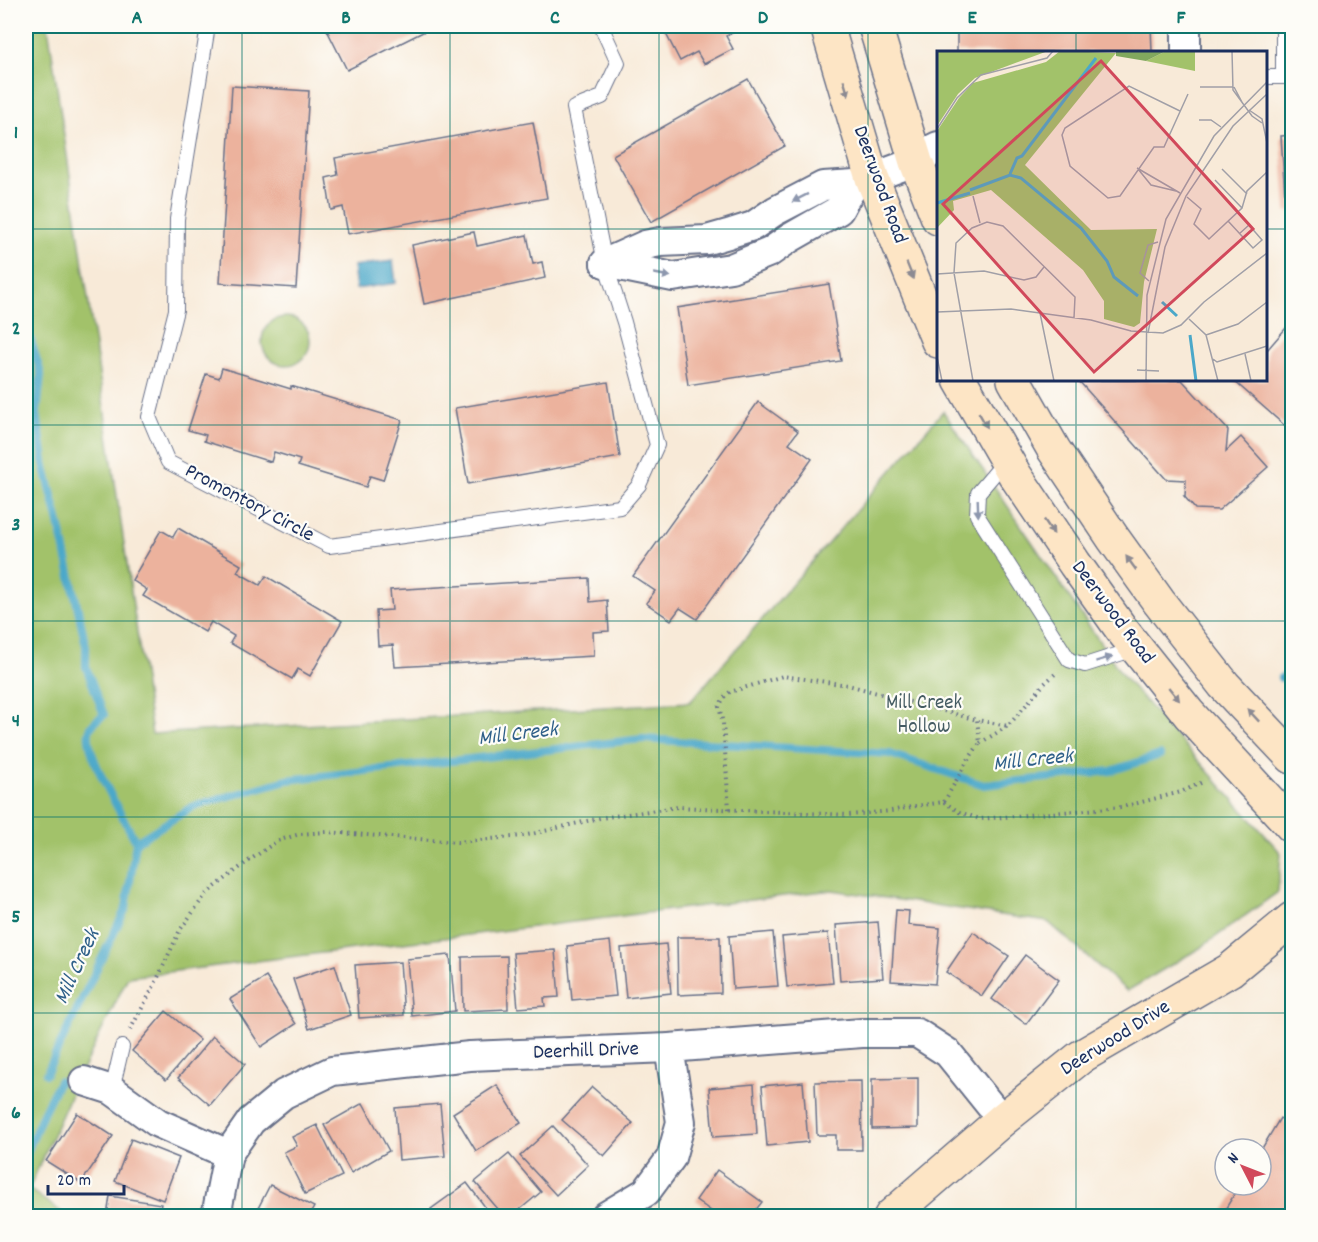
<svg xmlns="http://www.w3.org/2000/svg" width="1318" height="1242" viewBox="0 0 1318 1242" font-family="Dekko,sans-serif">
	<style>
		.green { fill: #a2c26a; stroke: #5e7864; stroke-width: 1.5 }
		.water { fill: #4ba8c9; stroke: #336c94; stroke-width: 1.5 }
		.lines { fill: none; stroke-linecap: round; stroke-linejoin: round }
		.stream { stroke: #4ba8c9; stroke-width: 8 }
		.building { fill: #ecb29d }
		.lane-casing { stroke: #687089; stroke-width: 16 }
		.street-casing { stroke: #687089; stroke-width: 32 }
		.secondary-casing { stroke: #687089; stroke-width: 36 }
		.path { stroke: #687089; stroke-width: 4; stroke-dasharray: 1.5 4.5; stroke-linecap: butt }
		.lane { stroke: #fff; stroke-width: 14 }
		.street { stroke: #fff; stroke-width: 28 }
		.secondary { stroke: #fde5c5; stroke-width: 33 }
		.oneway { fill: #8c8a92 }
		.oneway2 { fill: #8d97ae }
		.grid { fill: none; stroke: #0f766e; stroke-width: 1.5; stroke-opacity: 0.55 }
		.labels { text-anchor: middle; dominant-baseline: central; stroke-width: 4.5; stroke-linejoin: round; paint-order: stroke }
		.street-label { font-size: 21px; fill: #1b2f5e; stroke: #fdfcf7 }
		.park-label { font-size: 21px; fill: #445b62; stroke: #fdfcf7 }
		.water-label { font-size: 22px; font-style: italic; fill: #2e5f89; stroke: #fdfcf7 }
		.inset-river { fill: none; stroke: #4ba8c9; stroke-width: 3 }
		.inset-road { fill: none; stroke: #a09fa7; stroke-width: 1.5 }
		.view { fill: #d1495b; fill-opacity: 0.15; stroke: #d1495b; stroke-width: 3 }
		.inset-edge { fill: none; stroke: #1b2f5e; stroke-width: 3 }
		.neatline { fill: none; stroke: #0f766e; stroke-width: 2 }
		.grid-label { font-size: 20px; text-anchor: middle; font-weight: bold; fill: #0f766e }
	</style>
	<rect width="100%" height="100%" fill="#fdfcf7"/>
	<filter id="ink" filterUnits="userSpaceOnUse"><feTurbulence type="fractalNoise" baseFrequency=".0167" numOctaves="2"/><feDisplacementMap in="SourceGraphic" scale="12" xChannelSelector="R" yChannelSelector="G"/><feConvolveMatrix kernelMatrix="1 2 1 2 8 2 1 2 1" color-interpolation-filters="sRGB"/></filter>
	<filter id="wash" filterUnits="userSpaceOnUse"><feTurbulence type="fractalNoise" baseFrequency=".008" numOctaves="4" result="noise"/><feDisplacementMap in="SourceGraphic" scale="24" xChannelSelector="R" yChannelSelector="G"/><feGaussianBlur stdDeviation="1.35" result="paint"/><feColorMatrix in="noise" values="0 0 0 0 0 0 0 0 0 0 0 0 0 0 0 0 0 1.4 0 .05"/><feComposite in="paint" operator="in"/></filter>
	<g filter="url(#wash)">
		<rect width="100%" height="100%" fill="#f8ead8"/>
		<g class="green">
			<path d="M26 26H48L152 734 690 702 943 411 1123 676 1281 853 1278 892 1200 948 1127 991 1048 922 832 890 128 977 77 1081 29 1189 67 1216H26Z"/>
			<circle cx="286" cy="341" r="24"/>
		</g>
		<path class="water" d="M393 261 396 283 356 289 353 266Z"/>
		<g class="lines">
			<g class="stream">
				<path d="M26 330 31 341 41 374 37 413 45 468 60 527 86 646V667L104 715C97 720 91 724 89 732 85 755 125 820 136 842"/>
				<path d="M1281 678 1292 674"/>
				<path d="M46 1074 126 908 136 842 194 806 287 780 642 739 890 754 984 785 1111 771 1160 755"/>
				<path d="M26 1155 43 1113 59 1081"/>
			</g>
		</g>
		<g id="blocks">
			<g class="building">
				<path d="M325 26H435L347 70Z"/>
				<path d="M662 26H745L726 36 733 49 704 64 697 52 680 61Z"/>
				<path d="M957 26H1151L1152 52H957Z"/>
				<path d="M748 79 785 146 651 222 613 155Z"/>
				<path d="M232 86 309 91 296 288 220 283Z"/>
				<path d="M533 122 547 198 348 234 343 207 331 210 326 178 338 175 335 158Z"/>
				<path d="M1292 135V211L1286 212 1281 136Z"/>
				<path d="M474 232 477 246 527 235 533 264 542 262 545 278 424 304 412 245Z"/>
				<path d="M829 284 841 361 688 385 677 308Z"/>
				<path d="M1292 321V432L1233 380H1266L1267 350Z"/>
				<path d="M222 368 291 389V386L402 420 383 480 370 476 366 487 298 466 300 460 274 452 271 462 204 441 206 435 188 430 206 374 219 378Z"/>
				<path d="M1078 380H1182L1228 430 1226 451 1241 437 1268 467 1219 510 1195 509 1184 496H1185L1186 480 1166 479Z"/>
				<path d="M608 382 620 457 468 484 455 408Z"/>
				<path d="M758 402 798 431 789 443 812 459 697 619 680 608 671 620 646 603 655 591 633 576Z"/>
				<path d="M178 528 241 565 237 572 260 585 266 576 342 621 310 676 298 669 292 679 230 643 234 636 211 622 205 632 143 596 147 590 132 580 161 530 173 537Z"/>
				<path d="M589 578 590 602 607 600 609 631 593 632 594 656 395 667 393 645 378 646 376 611 392 610 390 590Z"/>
				<path d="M896 910 909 911 908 925 940 928 935 984 891 981Z"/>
				<path d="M878 922 883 978 840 981 836 925Z"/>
				<path d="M773 932 778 986 733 989 729 936Z"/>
				<path d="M973 932 1009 956 982 996 946 972Z"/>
				<path d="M828 933 833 983 787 987 782 937Z"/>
				<path d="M677 937H720L721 993 678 995Z"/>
				<path d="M610 941 616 996 572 1000 567 946Z"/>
				<path d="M666 944 671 993 626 998 621 948Z"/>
				<path d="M555 950 559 997 544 998 545 1006 518 1008 513 953Z"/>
				<path d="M450 955 455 1011 412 1016 407 959Z"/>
				<path d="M1025 955 1059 980 1026 1024 992 999Z"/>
				<path d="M507 956 508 1009 463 1011 462 957Z"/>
				<path d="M400 962 404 1015 359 1018 355 965Z"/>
				<path d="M335 965 351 1015 309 1029 293 979Z"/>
				<path d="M266 977 296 1024 261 1047 230 999Z"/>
				<path d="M166 1011 200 1040 166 1080 132 1051Z"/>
				<path d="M213 1036 245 1064 210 1105 178 1078Z"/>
				<path d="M918 1078V1128L872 1129V1079Z"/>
				<path d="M861 1081 862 1150H836V1135H817L815 1082Z"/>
				<path d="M803 1082 808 1142 767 1146 762 1086Z"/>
				<path d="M754 1084 757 1134 713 1137 709 1088Z"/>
				<path d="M497 1085 521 1123 476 1151 453 1113Z"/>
				<path d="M592 1087 633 1123 604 1156 562 1120Z"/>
				<path d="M363 1103 389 1151 351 1173 324 1125Z"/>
				<path d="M440 1104 445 1156 399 1160 395 1108Z"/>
				<path d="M77 1113 113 1136 81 1183 46 1161Z"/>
				<path d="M1280 1118 1292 1126V1216H1221L1240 1185H1261V1150Z"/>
				<path d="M317 1125 342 1176 305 1194 284 1152 297 1146 292 1137Z"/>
				<path d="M553 1126 588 1165 556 1195 520 1156Z"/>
				<path d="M131 1139 179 1158 163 1200 115 1181Z"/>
				<path d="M509 1154 541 1192 512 1216H504L475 1182Z"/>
				<path d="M717 1170 762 1202 751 1216H718L696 1200Z"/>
				<path d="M467 1183 492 1216H436L431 1209Z"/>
				<path d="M270 1185 314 1207 309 1216H254Z"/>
				<path d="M110 1196 161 1204 158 1216H107Z"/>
			</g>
		</g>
	</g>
	<g filter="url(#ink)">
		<use href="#blocks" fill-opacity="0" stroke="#687089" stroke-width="1.5"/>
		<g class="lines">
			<defs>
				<g id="lane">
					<path d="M208 26 177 219 176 310 149 417 168 462 329 546 620 507 639 485 657 445 624 322 605 263 574 108 602 97 618 63 601 26"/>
					<path d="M1283 26V77"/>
					<path d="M1266 77H1290"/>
					<path d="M1006 460 978 493 977 515 1069 660 1085 665 1135 649"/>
					<path d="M112 1090 122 1047"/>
				</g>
				<g id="street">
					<path d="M1186 26V52"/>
					<path d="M605 263 645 245 660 242 707 240 728 234 753 226 775 211 823 186 855 184 925 158 932 149 938 146"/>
					<path d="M605 263 673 277 731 268 770 252 790 238 839 210 845 199 855 184"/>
					<path d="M84 1081 112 1090 158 1123 228 1154"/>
					<path d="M216 1216 228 1154 251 1121 284 1094 332 1071 470 1056 669 1048 862 1033H917L948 1053 1002 1120"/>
					<path d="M606 1216 646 1192 671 1158 681 1122 669 1048"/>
				</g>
				<g id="secondary">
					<path d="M827 26 872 178 938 341"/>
					<path d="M875 26 916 162 938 218"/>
					<path d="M960 380 1015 475 1075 564 1122 630 1189 714 1292 826"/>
					<path d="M1014 380 1054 450 1113 538 1159 602 1224 685 1292 757"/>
					<path d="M891 1216 1002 1120 1082 1056 1230 970 1292 919"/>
				</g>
			</defs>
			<use href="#lane" class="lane-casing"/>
			<use href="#street" class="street-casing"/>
			<use href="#secondary" class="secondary-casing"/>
			<g class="path">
				<path d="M980 743 1008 726"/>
				<path d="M944 802 959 812 980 819 1122 807 1181 792 1203 782"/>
				<path d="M729 809 723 723 719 707 724 697 730 692 783 676 848 685 977 720"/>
				<path d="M130 1030 154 986 180 930 206 894 247 862 277 841 300 834 327 832 457 842 523 836 600 818 678 807 849 815 891 811 916 806 944 802 968 760 980 743 977 720 1008 726 1044 684 1056 673"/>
			</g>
			<use href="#lane" class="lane"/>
			<use href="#street" class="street"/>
			<use href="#secondary" class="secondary"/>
		</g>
		<defs><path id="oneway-solid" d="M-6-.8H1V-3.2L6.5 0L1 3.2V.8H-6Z" transform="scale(1.5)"/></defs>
		<g class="oneway">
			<use href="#oneway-solid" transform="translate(846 88) rotate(73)"/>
			<use href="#oneway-solid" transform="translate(910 271) rotate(68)"/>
			<use href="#oneway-solid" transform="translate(983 420) rotate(60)"/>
			<use href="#oneway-solid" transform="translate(1049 527) rotate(56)"/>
			<use href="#oneway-solid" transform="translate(1131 563) rotate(-126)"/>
			<use href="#oneway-solid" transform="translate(1174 694) rotate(51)"/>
			<use href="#oneway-solid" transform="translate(1253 715) rotate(-133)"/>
		</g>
		<g class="oneway2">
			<use href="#oneway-solid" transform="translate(800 198) rotate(153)"/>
			<use href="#oneway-solid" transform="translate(662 275) rotate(11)"/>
			<use href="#oneway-solid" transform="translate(978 508) rotate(88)"/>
			<use href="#oneway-solid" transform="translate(1104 659) rotate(-17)"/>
		</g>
	</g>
	<path class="grid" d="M242 26V1216M450 26V1216M659 26V1216M868 26V1216M1076 26V52M26 229H938M1266 229H1292M1076 380V1216M26 425H1292M26 621H1292M26 817H1292M26 1013H1292"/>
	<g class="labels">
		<g class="street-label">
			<text transform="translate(879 185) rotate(70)">Deerwood Road</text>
			<text transform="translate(249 504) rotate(28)">Promontory Circle</text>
			<text transform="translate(1112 613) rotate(53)">Deerwood Road</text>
			<text transform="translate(1116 1039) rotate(-32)">Deerwood Drive</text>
			<text transform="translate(586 1052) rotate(-2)">Deerhill Drive</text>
		</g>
		<g class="park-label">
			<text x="924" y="704">Mill Creek<tspan x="924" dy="24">Hollow</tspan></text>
		</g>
		<g class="water-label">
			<text transform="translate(518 735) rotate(-7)">Mill Creek</text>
			<text transform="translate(1033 761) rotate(-6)">Mill Creek</text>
			<text transform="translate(78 967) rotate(-65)">Mill Creek</text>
		</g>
	</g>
	<g transform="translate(937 51)">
		<rect width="330" height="330" fill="#f8ead8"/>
		<path d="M0 0H111L38 27 21 43 0 75ZM123 0 179 2 88 114 154 179 220 178 207 231 203 272 197 276 167 268V250L146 219 54 139 16 150 17 159 0 177V80L22 47 36 32 109 11ZM229 0H258V20L209 10Z" fill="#a2c26a"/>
		<path d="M179 0H229L209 10 179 5Z" fill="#81a85e"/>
		<path class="inset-river" d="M73 123 80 107 85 105 159 7M33 139 73 124 84 127 144 177 170 210 177 226 201 245M0 152 33 142M225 251 240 265M253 284 259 330"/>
		<path class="inset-road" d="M295 0 296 39 315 65 325 72M263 36H296M297 36 306 53M312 59 325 68 330 92M243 60 192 35 128 77 125 84 133 115 171 147 183 145 217 96H227L251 43M262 69H274L284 76M0 78 20 47 44 24 110 7 116 0M200 117 243 142M201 118 214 134 239 140M285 118 310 143M278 129 305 157M36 145 43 172M250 146 264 158 257 173 272 188 305 157 310 140 330 121M291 170 316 197 325 189 312 174 302 183M0 223 47 220 87 229 99 226 107 216M212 230 203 222 211 194 221 191M0 261 74 258 154 269 194 280 226 282 244 274 267 251 330 202M103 262 117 330M252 268 269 284 281 330M211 282 228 196 249 145 296 75 330 43M269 284 301 273 330 251M308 303 314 330M0 306 5 330M276 308 280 311 330 295M200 319 222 320M36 330 17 222 19 192 35 177 50 171 66 175 138 246 137 267M209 330 210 244 229 168 277 85 330 31"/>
		<path class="view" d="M164 10 316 178 157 321 6 153Z"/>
		<rect width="330" height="330" class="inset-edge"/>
	</g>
	<rect width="1318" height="1242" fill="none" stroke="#fdfcf7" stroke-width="66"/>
	<g transform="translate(1243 1167) rotate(312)"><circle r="28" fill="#fdfcf7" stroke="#a3aaba" stroke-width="1.5"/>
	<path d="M0-4.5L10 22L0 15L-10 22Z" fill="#d1495b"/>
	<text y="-9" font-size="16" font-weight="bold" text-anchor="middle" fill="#1b2f5e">N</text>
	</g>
	<path d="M48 1185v9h76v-9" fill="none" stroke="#1b2f5e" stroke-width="3"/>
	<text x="57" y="1185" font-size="18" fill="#1b2f5e" stroke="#fdfcf7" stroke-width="4.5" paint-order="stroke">20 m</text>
	<rect x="33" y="33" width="1252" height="1176" class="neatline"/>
	<g class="grid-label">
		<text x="137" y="23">A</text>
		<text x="346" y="23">B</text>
		<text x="555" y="23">C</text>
		<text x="763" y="23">D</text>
		<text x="972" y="23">E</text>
		<text x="1181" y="23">F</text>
		<text x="16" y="138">1</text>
		<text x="16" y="334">2</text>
		<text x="16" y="530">3</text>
		<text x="16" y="726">4</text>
		<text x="16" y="922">5</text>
		<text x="16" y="1118">6</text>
	</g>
</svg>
